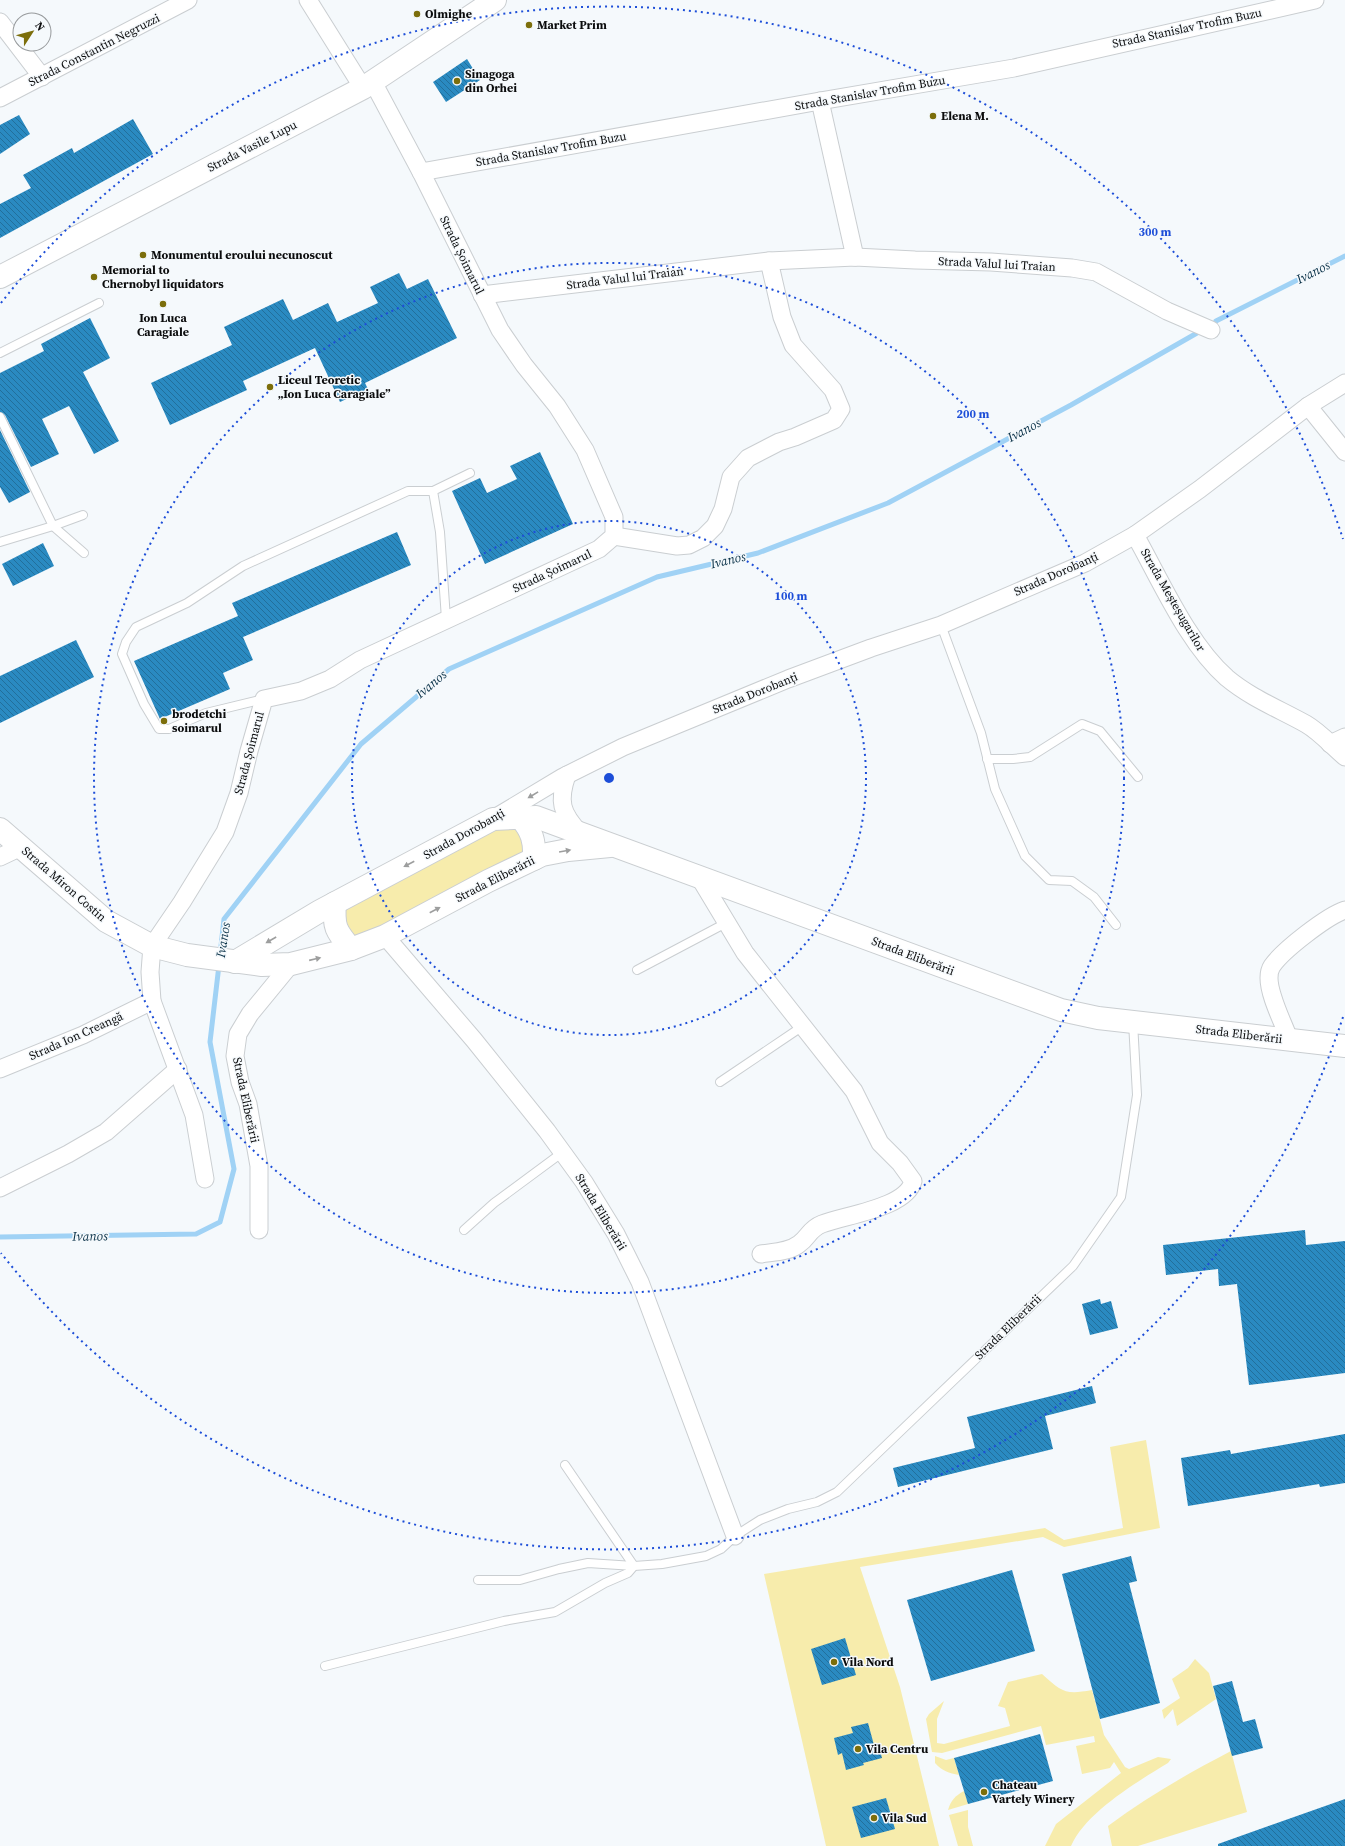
<svg xmlns="http://www.w3.org/2000/svg" width="1345" height="1846" viewBox="0 0 1345 1846" font-family="'Source Serif 4',serif">
	<style>
		.green { fill: #f7ecac }
		.lines { fill: none; stroke-linecap: round; stroke-linejoin: round }
		.stream { stroke: #a0d2f5; stroke-width: 5 }
		.building { fill: url(#building-back-hatch) }
		.lane-casing { stroke: #caced1; stroke-width: 10 }
		.street-casing { stroke: #caced1; stroke-width: 19 }
		.secondary-casing { stroke: #caced1; stroke-width: 24 }
		.lane { stroke: #fff; stroke-width: 8 }
		.street { stroke: #fff; stroke-width: 17 }
		.secondary { stroke: #fff; stroke-width: 22 }
		.oneway { fill: #9d9e9e }
		.ring { fill: none; stroke: #1d4ed8; stroke-width: 2; stroke-dasharray: 2 4 }
		.poi-dot { fill: #7c6e0b; stroke: #f5f9fc; stroke-width: 1.5 }
		.labels { text-anchor: middle; dominant-baseline: central; stroke-width: 3; stroke-linejoin: round; paint-order: stroke }
		.poi-label { font-size: 12px; font-weight: bold; fill: #0b0c0d; stroke: #f5f9fc; text-anchor: start }
		.street-label { font-size: 12px; fill: #0b0c0d; stroke: #f5f9fc }
		.water-label { font-size: 13px; font-style: italic; fill: #083047; stroke: #f5f9fc }
		.centre { fill: #1d4ed8; stroke: #f5f9fc; stroke-width: 2 }
		.ring-label { font-size: 12px; text-anchor: middle; font-weight: bold; fill: #1d4ed8; stroke: #f5f9fc; stroke-width: 3; stroke-linejoin: round; paint-order: stroke }
	</style>
	<defs>
		<pattern id="building-back-hatch" width="6" height="6" patternUnits="userSpaceOnUse"><rect width="6" height="6" fill="#2a8ac1"/><path d="M-1 5l2 2M0 0l6 6M5-1l2 2" fill="none" stroke="#226f9b"/></pattern>
	</defs>
	<rect width="100%" height="100%" fill="#f5f9fc"/>
	<g class="green">
		<path d="M505 824 518 827 526 846 521 856 365 937 353 936 345 931 344 907Z"/>
		<path d="M1146 1440 1160 1528 1064 1547 1043 1537 860 1567 900 1687 939 1846H826L764 1574 1045 1528 1064 1540 1123 1528 1110 1447Z"/>
		<path d="M1195 1659 1209 1673 1216 1699 1177 1726 1173 1709 1164 1719 1162 1710 1180 1698 1172 1679 1188 1668Z"/>
		<path d="M1042 1674C1062 1692 1065 1695 1092 1690L1104 1735 1125 1767 1129 1769 1158 1757 1171 1759 1168 1763C1137 1782 1086 1812 1071 1846H1045L1056 1824 1121 1773 1114 1762 1110 1768 1082 1774 1076 1746 1095 1742 1094 1736 1046 1745 1041 1726 942 1753 932 1752 926 1719 929 1714 944 1701 937 1719V1743L944 1744 1010 1726 1005 1708 998 1706 1008 1682Z"/>
		<path d="M1231 1751 1247 1812 1138 1846H1112L1108 1826C1147 1797 1187 1774 1231 1751Z"/>
		<path d="M935 1756 946 1760 954 1758 959 1775C949 1773 942 1771 935 1763Z"/>
		<path d="M964 1791 968 1804 948 1810C951 1800 955 1796 964 1791Z"/>
		<path d="M968 1810V1827L973 1846H958L949 1815Z"/>
	</g>
	<g class="lines">
		<g class="stream">
			<path d="M1216 321 1345 256"/>
			<path d="M220 955 224 919 361 744 449 669 657 577 758 553 888 503 1071 405 1197 333"/>
			<path d="M0 1237 196 1234 220 1222 234 1169 210 1042 219 965"/>
		</g>
	</g>
	<g class="building">
		<path d="M467 59 480 80 446 102 433 82Z"/>
		<path d="M19 115 30 134 0 154V125Z"/>
		<path d="M133 119 153 154 0 238V204L31 188 23 175 72 148 74 153Z"/>
		<path d="M399 273 407 289 428 279 457 338 365 383 368 389 340 402 315 348 243 381 247 390 170 425 151 383 232 345 224 327 283 299 293 320 328 303 337 322 378 303 370 287Z"/>
		<path d="M90 318 110 358 83 372 119 441 94 454 69 406 42 419 59 454 31 467 5 415 0 412V373L44 351 41 344Z"/>
		<path d="M0 430 30 492 9 503 0 487Z"/>
		<path d="M540 452 573 524 485 564 452 491 480 478 487 493 517 479 510 466Z"/>
		<path d="M397 532 411 565 243 637 253 660 223 673 230 689 160 719 134 661 238 616 232 603Z"/>
		<path d="M43 543 54 566 13 586 2 564Z"/>
		<path d="M76 640 94 677 0 723V676Z"/>
		<path d="M1305 1230 1306 1245 1345 1241V1373L1249 1385 1237 1284 1219 1286 1218 1269 1166 1275 1163 1245Z"/>
		<path d="M1100 1299 1101 1304 1111 1301 1118 1328 1090 1335 1082 1304Z"/>
		<path d="M1092 1386 1096 1403 1045 1416 1053 1449 898 1487 893 1468 975 1448 967 1417Z"/>
		<path d="M1345 1434V1483L1320 1487 1319 1484 1188 1506 1181 1458 1230 1450 1231 1454Z"/>
		<path d="M1131 1556 1137 1581 1129 1583 1160 1703 1100 1719 1062 1574Z"/>
		<path d="M1012 1570 1035 1651 931 1681 907 1600Z"/>
		<path d="M845 1638 856 1675 822 1685 811 1649Z"/>
		<path d="M1232 1681 1243 1722 1255 1719 1263 1748 1232 1756 1213 1686Z"/>
		<path d="M868 1723 874 1745 878 1743 882 1758 863 1763 864 1765 846 1770 842 1753 838 1755 834 1738 853 1733 851 1727Z"/>
		<path d="M1040 1734 1053 1781 968 1804 954 1758Z"/>
		<path d="M886 1798 895 1829 861 1838 852 1807Z"/>
		<path d="M1345 1799V1846H1218V1844Z"/>
	</g>
	<g class="lines">
		<defs>
			<g id="lane">
				<path d="M0 353 99 303"/>
				<path d="M0 417 53 526 84 553"/>
				<path d="M0 542 53 526 83 515"/>
				<path d="M446 619 440 532 433 491 470 473"/>
				<path d="M941 625 981 733 995 789 1025 856 1049 880 1072 881 1094 897 1116 925"/>
				<path d="M264 699 206 713 169 729H159L144 704 122 654 126 642 136 627 187 603 243 566 408 491H433"/>
				<path d="M987 759H1013L1030 757 1082 724 1100 731 1138 777"/>
				<path d="M637 970 726 923"/>
				<path d="M720 1082 803 1026"/>
				<path d="M464 1230 494 1203 563 1152"/>
				<path d="M478 1580H520L559 1569 588 1563 634 1566 662 1564 706 1556 721 1549 735 1536 760 1520 788 1509 817 1502 837 1492 1073 1266 1121 1197 1137 1095 1133 1022"/>
				<path d="M325 1666 504 1621 555 1612 605 1583 628 1573 634 1566 565 1465"/>
			</g>
			<g id="street">
				<path d="M308 0 363 88"/>
				<path d="M0 22 42 77"/>
				<path d="M0 98 188 0"/>
				<path d="M820 101 855 257"/>
				<path d="M421 172 820 101 1014 68 1315 0"/>
				<path d="M482 295 769 261 855 257 915 260 991 262 1072 268 1096 272 1167 311 1211 330"/>
				<path d="M1308 406 1345 452"/>
				<path d="M1135 535C1161 581 1188 644 1227 678 1251 698 1279 709 1306 724 1320 732 1333 747 1345 757"/>
				<path d="M614 536 677 546 689 545 703 538 715 526 723 509 731 477 748 458 779 442 795 437 834 420 841 409 833 390 793 345 782 317 769 261"/>
				<path d="M1330 744 1345 737"/>
				<path d="M567 775C558 801 561 813 580 833"/>
				<path d="M493 819 563 777 623 747 788 679 871 648 941 625 1085 563 1135 535 1200 489 1308 406 1345 383"/>
				<path d="M0 857 21 847"/>
				<path d="M698 875 745 953 854 1091 880 1143 900 1163 913 1181C907 1208 845 1215 822 1224 809 1229 809 1237 799 1244 789 1252 774 1252 761 1254"/>
				<path d="M385 936 474 1040 547 1131 584 1182 616 1234 640 1282 735 1536"/>
				<path d="M1289 1039C1283 1022 1269 996 1269 978 1269 975 1270 969 1272 966 1283 950 1327 916 1345 910"/>
				<path d="M0 1069 83 1035 152 1001"/>
				<path d="M205 1179 194 1115 152 1001 150 972 152 946 182 902 225 832 239 793 249 751 264 699 301 691 330 679 360 660 599 549 614 536V517L585 450 557 406 524 365 500 330 421 172 373 82"/>
				<path d="M0 1188 68 1154 106 1132 178 1069"/>
				<path d="M259 1230V1166L248 1104 240 1082 235 1056 238 1034 250 1014 291 964"/>
			</g>
			<g id="secondary">
				<path d="M0 277 363 88 495 0"/>
				<path d="M520 817C532 831 535 841 534 859"/>
				<path d="M0 829 106 921 152 946 187 955 262 965 291 964 351 949 385 936 488 881 542 855 568 850 610 846"/>
				<path d="M335 903C333 927 336 931 351 949"/>
				<path d="M235 962 320 911 493 819 536 817 1061 1010 1098 1018 1345 1046"/>
			</g>
		</defs>
		<use href="#lane" class="lane-casing"/>
		<use href="#street" class="street-casing"/>
		<use href="#secondary" class="secondary-casing"/>
		<use href="#lane" class="lane"/>
		<use href="#street" class="street"/>
		<use href="#secondary" class="secondary"/>
	</g>
	<defs><path id="oneway-solid" d="M-6-.8H1V-3.2L6.5 0L1 3.2V.8H-6Z"/></defs>
	<g class="oneway">
		<use href="#oneway-solid" transform="translate(533 795) rotate(149)"/>
		<use href="#oneway-solid" transform="translate(565 851) rotate(-10)"/>
		<use href="#oneway-solid" transform="translate(409 864) rotate(152)"/>
		<use href="#oneway-solid" transform="translate(435 910) rotate(-28)"/>
		<use href="#oneway-solid" transform="translate(271 940) rotate(150)"/>
		<use href="#oneway-solid" transform="translate(315 959) rotate(-13)"/>
	</g>
	<g class="ring">
		<circle cx="609" cy="778" r="257"/>
		<circle cx="609" cy="778" r="515"/>
		<path d="M1343 1017A772 772 0 0 1 1 1253M1 303A772 772 0 0 1 1343 539"/>
	</g>
	<g class="poi-dot">
		<circle cx="417" cy="14" r="4"/>
		<circle cx="529" cy="25" r="4"/>
		<circle cx="457" cy="81" r="4"/>
		<circle cx="933" cy="116" r="4"/>
		<circle cx="143" cy="255" r="4"/>
		<circle cx="94" cy="277" r="4"/>
		<circle cx="163" cy="304" r="4"/>
		<circle cx="270" cy="387" r="4"/>
		<circle cx="164" cy="721" r="4"/>
		<circle cx="834" cy="1662" r="4"/>
		<circle cx="858" cy="1749" r="4"/>
		<circle cx="984" cy="1792" r="4"/>
		<circle cx="874" cy="1818" r="4"/>
	</g>
	<g class="labels">
		<g class="poi-label">
			<text x="425" y="14">Olmighe</text>
			<text x="537" y="25">Market Prim</text>
			<text x="465" y="74">Sinagoga<tspan x="465" dy="14">din Orhei</tspan></text>
			<text x="941" y="116">Elena M.</text>
			<text x="151" y="255">Monumentul eroului necunoscut</text>
			<text x="102" y="270">Memorial to<tspan x="102" dy="14">Chernobyl liquidators</tspan></text>
			<text x="163" y="318" text-anchor="middle">Ion Luca<tspan x="163" dy="14">Caragiale</tspan></text>
			<text x="278" y="380">Liceul Teoretic<tspan x="278" dy="14">„Ion Luca Caragiale”</tspan></text>
			<text x="172" y="714">brodetchi<tspan x="172" dy="14">soimarul</tspan></text>
			<text x="842" y="1662">Vila Nord</text>
			<text x="866" y="1749">Vila Centru</text>
			<text x="992" y="1785">Chateau<tspan x="992" dy="14">Vartely Winery</tspan></text>
			<text x="882" y="1818">Vila Sud</text>
		</g>
		<g class="street-label">
			<text transform="translate(1187 28) rotate(-12)">Strada Stanislav Trofim Buzu</text>
			<text transform="translate(94 50) rotate(-27)">Strada Constantin Negruzzi</text>
			<text transform="translate(870 93) rotate(-10)">Strada Stanislav Trofim Buzu</text>
			<text transform="translate(252 146) rotate(-27)">Strada Vasile Lupu</text>
			<text transform="translate(551 149) rotate(-10)">Strada Stanislav Trofim Buzu</text>
			<text transform="translate(462 255) rotate(64)">Strada Șoimarul</text>
			<text transform="translate(997 264) rotate(3)">Strada Valul lui Traian</text>
			<text transform="translate(625 278) rotate(-7)">Strada Valul lui Traian</text>
			<text transform="translate(552 571) rotate(-25)">Strada Șoimarul</text>
			<text transform="translate(1056 574) rotate(-24)">Strada Dorobanți</text>
			<text transform="translate(1173 600) rotate(60)">Strada Meșteșugarilor</text>
			<text transform="translate(755 693) rotate(-22)">Strada Dorobanți</text>
			<text transform="translate(249 753) rotate(-75)">Strada Șoimarul</text>
			<text transform="translate(464 834) rotate(-29)">Strada Dorobanți</text>
			<text transform="translate(495 879) rotate(-27)">Strada Eliberării</text>
			<text transform="translate(64 884) rotate(41)">Strada Miron Costin</text>
			<text transform="translate(913 956) rotate(21)">Strada Eliberării</text>
			<text transform="translate(1239 1034) rotate(7)">Strada Eliberării</text>
			<text transform="translate(76 1036) rotate(-24)">Strada Ion Creangă</text>
			<text transform="translate(246 1100) rotate(78)">Strada Eliberării</text>
			<text transform="translate(601 1212) rotate(59)">Strada Eliberării</text>
			<text transform="translate(1008 1327) rotate(-44)">Strada Eliberării</text>
		</g>
		<g class="water-label">
			<text transform="translate(1313 272) rotate(-27)">Ivanos</text>
			<text transform="translate(1024 430) rotate(-28)">Ivanos</text>
			<text transform="translate(728 560) rotate(-13)">Ivanos</text>
			<text transform="translate(431 684) rotate(-40)">Ivanos</text>
			<text transform="translate(223 940) rotate(-81)">Ivanos</text>
			<text transform="translate(90 1236) rotate(-1)">Ivanos</text>
		</g>
	</g>
	<circle cx="609" cy="778" r="6" class="centre"/>
	<g class="ring-label">
		<text x="1155" y="236">300 m</text>
		<text x="973" y="418">200 m</text>
		<text x="791" y="600">100 m</text>
	</g>
	<g transform="translate(32 32) rotate(54)"><circle r="19" fill="#f5f9fc" stroke="#979a9c"/>
	<path d="M0-3L7 15L0 10L-7 15Z" fill="#7c6e0b"/>
	<text y="-6" font-size="11" font-weight="bold" text-anchor="middle" fill="#0b0c0d">N</text>
	</g>
</svg>
